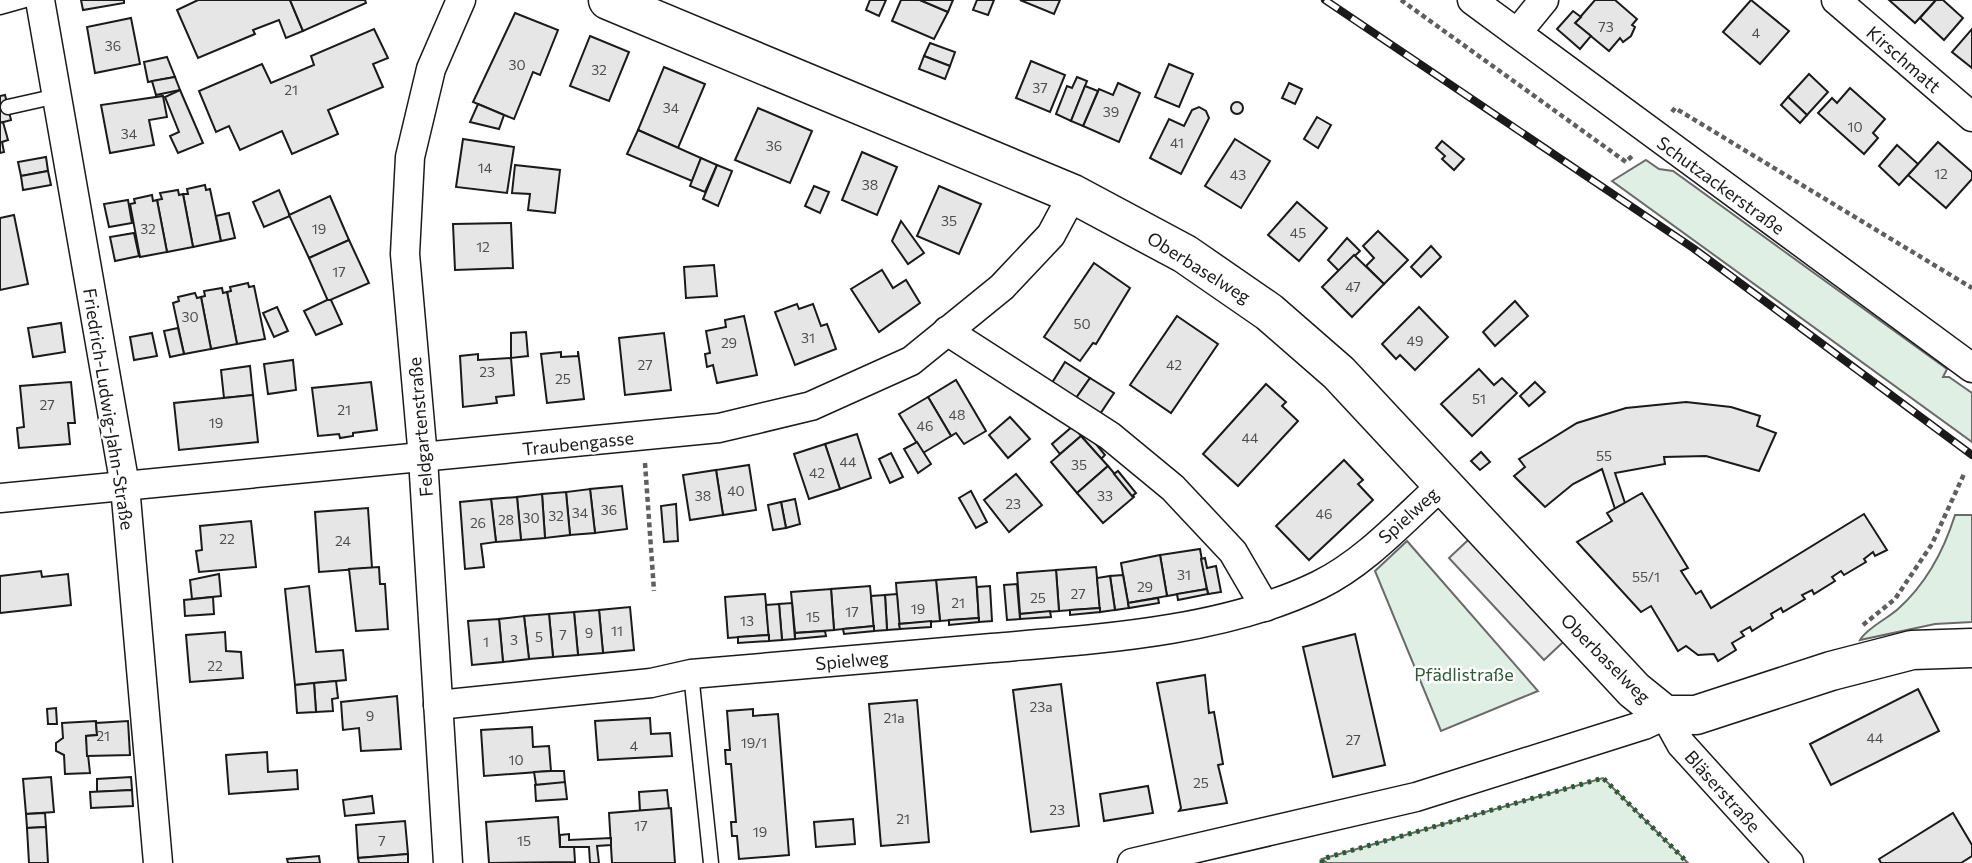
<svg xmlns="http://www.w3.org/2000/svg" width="1972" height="863" viewBox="0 0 1972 863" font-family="Commissioner,sans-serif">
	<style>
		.green { fill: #e0efe3; stroke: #6a6a6a; stroke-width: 2 }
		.parking { fill: #ededed; stroke: #6a6a6a; stroke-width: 2 }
		.building { fill: #e6e6e6; stroke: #1a1a1a; stroke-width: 2 }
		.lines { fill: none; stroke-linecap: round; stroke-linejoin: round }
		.lane-casing { stroke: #1a1a1a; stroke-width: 17 }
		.street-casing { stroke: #1a1a1a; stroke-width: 31 }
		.secondary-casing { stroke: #1a1a1a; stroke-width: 41 }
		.path { stroke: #5f5f5f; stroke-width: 4.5; stroke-dasharray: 5 3.5; stroke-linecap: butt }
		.lane { stroke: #fff; stroke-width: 14 }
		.street { stroke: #fff; stroke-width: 28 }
		.secondary { stroke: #fff; stroke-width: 38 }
		.rail-casing { stroke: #1a1a1a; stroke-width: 8 }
		.rail { stroke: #fff; stroke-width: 5; stroke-dasharray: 16; stroke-linecap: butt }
		.hedge { stroke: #2b5a34; stroke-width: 5; stroke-dasharray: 3.5 5; stroke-linecap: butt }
		.labels { text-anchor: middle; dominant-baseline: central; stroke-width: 5; stroke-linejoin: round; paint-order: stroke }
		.number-label { font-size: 14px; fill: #4d4d4d }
		.street-label { font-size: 18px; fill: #1a1a1a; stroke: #fff }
		.park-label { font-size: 18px; fill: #2b5a34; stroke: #fff }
	</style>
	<rect width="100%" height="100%" fill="#fff"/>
	<g class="green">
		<path d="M1646 160 1659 169 1673 171 1947 369 1943 377H1949L1972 393V442L1612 181Z"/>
		<path d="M1955 515H1972V622L1935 624 1860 640C1867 628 1887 619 1898 609 1926 584 1944 550 1955 515Z"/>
		<path d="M1407 541 1538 691 1441 731 1375 571Z"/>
		<path d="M1603 778 1688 863H1327L1322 859Z"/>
	</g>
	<path class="parking" d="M1482 527 1577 629 1544 660 1449 558Z"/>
	<g class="building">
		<path d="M81 0H124V3L83 10Z"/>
		<path d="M198 0H290L303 31 286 38 279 20 253 30 255 34 198 58 177 10Z"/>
		<path d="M290 0H365L366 3 303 31Z"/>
		<path d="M870 0H886L879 16 866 10Z"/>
		<path d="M901 0H920L948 12 934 39 892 21Z"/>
		<path d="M920 0H953L948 12Z"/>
		<path d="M977 0H994L988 15 973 10Z"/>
		<path d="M1020 0H1060L1054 14Z"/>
		<path d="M1595 0H1615L1637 19 1632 25 1635 27 1631 36 1623 42 1620 38 1609 51 1575 23Z"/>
		<path d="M1751 0 1789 31 1760 64 1723 32Z"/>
		<path d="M1889 0H1936L1915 23Z"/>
		<path d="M1936 0H1943L1963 18 1944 40 1920 18Z"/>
		<path d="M1573 11 1581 17 1575 23 1591 36 1580 49 1557 29Z"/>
		<path d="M515 13 558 30 540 75 533 72 514 119 473 102Z"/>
		<path d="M131 18 140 64 95 73 87 27Z"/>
		<path d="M374 29 388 58 373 64 383 87 328 110 338 134 292 154 282 131 240 150 229 126 216 132 199 91 262 64 271 83 314 65 311 56Z"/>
		<path d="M1972 29V68L1952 52Z"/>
		<path d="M590 36 629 52 609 101 570 86Z"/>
		<path d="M930 43 955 52 950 66 924 56Z"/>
		<path d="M924 56 950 66 945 79 919 69Z"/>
		<path d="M167 57 175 77 148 82 144 62Z"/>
		<path d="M1031 61 1065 75 1050 112 1016 98Z"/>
		<path d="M1169 64 1193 74 1179 107 1155 97Z"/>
		<path d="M664 67 705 84 678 148 638 130Z"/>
		<path d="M1809 74 1828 92 1807 115 1788 97Z"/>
		<path d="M175 77 180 90 156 95 152 81Z"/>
		<path d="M1077 77 1087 81 1071 121 1056 114 1067 86 1072 88Z"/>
		<path d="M1118 83 1140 93 1119 142 1083 126 1099 89 1113 95Z"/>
		<path d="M1289 83 1302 89 1295 104 1282 98Z"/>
		<path d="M1085 86 1098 91 1083 126 1071 121Z"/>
		<path d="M1850 88 1885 119 1873 133 1878 138 1864 154 1818 113 1832 98 1837 103Z"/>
		<path d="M180 90 203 143 178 153 170 136 179 132 165 97Z"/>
		<path d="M5 95 11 120 0 123V96Z"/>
		<path d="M163 96 167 117 149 120 154 145 110 153 101 105Z"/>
		<path d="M1788 97 1807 115 1800 123 1781 105Z"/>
		<circle cx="1237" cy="108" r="6"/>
		<path d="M478 104 504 115 499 129 470 122Z"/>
		<path d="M1199 107 1206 111 1209 118 1181 174 1150 158 1169 119 1184 126 1192 110Z"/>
		<path d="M758 108 812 131 790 183 735 160Z"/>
		<path d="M1317 117 1331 125 1318 148 1304 139Z"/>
		<path d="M3 122 8 140 2 142 4 152 0 153V123Z"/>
		<path d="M638 130 701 158 692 181 627 154Z"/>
		<path d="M463 139 514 147 507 193 456 187Z"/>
		<path d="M1235 139 1270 161 1241 208 1205 186Z"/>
		<path d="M1442 141 1464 159 1454 170 1442 159 1445 156 1436 148Z"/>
		<path d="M1938 142 1972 172V179L1946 208 1908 175Z"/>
		<path d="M1897 145 1918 164 1899 185 1879 166Z"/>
		<path d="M862 152 897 167 877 215 842 200Z"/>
		<path d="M46 157 48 171 21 176 18 162Z"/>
		<path d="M701 158 717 165 705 192 690 186Z"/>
		<path d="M515 165 560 170 555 213 528 210 530 194 512 193Z"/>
		<path d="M717 165 732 171 718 206 703 199Z"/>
		<path d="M48 171 51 185 23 190 21 176Z"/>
		<path d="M205 185 206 190 210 189 221 241 193 247 183 194H188L187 189Z"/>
		<path d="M814 186 829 192 820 213 805 206Z"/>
		<path d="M939 186 981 204 959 254 917 236Z"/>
		<path d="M178 190 179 195 183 194 193 247 167 252 157 200 162 199 160 193Z"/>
		<path d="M279 190 290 216 264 227 253 202Z"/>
		<path d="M152 195 153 201 157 200 167 252 140 257 130 204 135 203 134 199Z"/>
		<path d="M330 196 349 240 309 258 289 215Z"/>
		<path d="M128 200 132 223 109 227 104 204Z"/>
		<path d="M1297 202 1327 228 1299 261 1268 235Z"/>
		<path d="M229 213 235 238 221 241 216 216Z"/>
		<path d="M14 215 28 284 0 290V218Z"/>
		<path d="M901 221 924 253 908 264 892 241Z"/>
		<path d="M511 223 513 268 455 270 453 224Z"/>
		<path d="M1378 231 1408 260 1384 284 1366 266 1374 258 1363 246Z"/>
		<path d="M134 233 139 256 115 261 110 237Z"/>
		<path d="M1347 238 1360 251 1339 271 1328 260Z"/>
		<path d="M349 240 369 283 328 301 309 258Z"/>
		<path d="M1431 246 1441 257 1421 277 1411 267Z"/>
		<path d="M1354 255 1384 284 1352 317 1322 287Z"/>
		<path d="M1094 263 1130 288 1096 344 1093 343 1080 361 1044 337Z"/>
		<path d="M714 265 717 296 686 298 684 267Z"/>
		<path d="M882 270 893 288 906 280 920 303 879 332 851 289Z"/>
		<path d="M248 283 249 287 254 286 265 339 237 344 227 292 231 291 230 287Z"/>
		<path d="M222 288 223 293 227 292 237 344 211 349 201 297 205 296 204 291Z"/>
		<path d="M195 293 197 298 201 297 211 349 184 354 173 303 179 301 178 297Z"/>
		<path d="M327 300H331L342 324 316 335 304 311Z"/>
		<path d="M1515 301 1528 316 1495 346 1483 332Z"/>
		<path d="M797 304 799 309 813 304 821 326 827 324 836 349 795 365 775 312Z"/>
		<path d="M277 307 288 331 274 337 263 313Z"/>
		<path d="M1419 307 1448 337 1415 370 1400 355 1396 359 1382 344Z"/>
		<path d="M744 316 757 375 717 383 713 365 707 367 705 354 710 353 706 331 726 327 725 320Z"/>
		<path d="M1177 316 1218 344 1171 413 1130 385Z"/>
		<path d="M61 323 65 352 33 357 28 328Z"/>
		<path d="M178 328 184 354 170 357 164 331Z"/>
		<path d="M526 332 528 356 511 358V333Z"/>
		<path d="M152 333 157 356 134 360 130 337Z"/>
		<path d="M664 333 671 390 625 395 619 338Z"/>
		<path d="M578 351 584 399 547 403 541 354 561 352V357L578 356Z"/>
		<path d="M478 354V360L511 358 514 395 496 397 497 403 463 407 460 356Z"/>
		<path d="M293 360 296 390 268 394 264 364Z"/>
		<path d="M1065 362 1090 378 1074 401 1050 386Z"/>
		<path d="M250 366 253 395 224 398 221 370Z"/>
		<path d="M1479 369 1494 385 1502 378 1517 393 1472 436 1441 404Z"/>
		<path d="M1090 378 1114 393 1098 417 1074 401Z"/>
		<path d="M956 380 986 431 964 444 956 433 951 436 928 397Z"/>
		<path d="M71 382 75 423H68L70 444 19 448 17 428 24 427 20 386Z"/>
		<path d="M371 382 377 430 353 433V436L340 438 339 434 318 436 312 388Z"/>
		<path d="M1535 382 1545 392 1529 406 1520 396Z"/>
		<path d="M1266 384 1286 402 1282 406 1298 421 1238 486 1203 454Z"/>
		<path d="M253 395 258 442 179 450 174 403Z"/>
		<path d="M928 397 951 436 923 453 899 414Z"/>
		<path d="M1686 402 1731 407 1760 416 1757 426 1776 433 1759 471 1706 456 1664 457 1665 464 1615 473 1625 503 1615 509 1602 469 1573 484 1545 507 1514 476 1525 467 1519 459 1577 423 1626 408Z"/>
		<path d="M1010 417 1030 439 1008 458 989 435Z"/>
		<path d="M1073 426 1081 436 1060 454 1052 444Z"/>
		<path d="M1087 433 1105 455 1101 459 1082 437Z"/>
		<path d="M857 434 871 478 840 489 825 444Z"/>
		<path d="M1081 436 1108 466 1077 493 1051 462Z"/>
		<path d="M917 442 931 464 918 473 904 449Z"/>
		<path d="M825 444 840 489 809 499 794 454Z"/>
		<path d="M1481 452 1490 462 1480 470 1471 461Z"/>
		<path d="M891 453 903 477 890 483 879 459Z"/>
		<path d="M1344 460 1363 480 1358 484 1373 500 1309 560 1276 526Z"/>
		<path d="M749 465 756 510 723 515 716 470Z"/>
		<path d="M1108 466 1134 497 1103 523 1077 493Z"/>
		<path d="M716 470 723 515 690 520 683 475Z"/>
		<path d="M1118 471 1136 493 1132 496 1114 474Z"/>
		<path d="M1016 474 1042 505 1009 532 984 500Z"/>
		<path d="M622 486 627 529 595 533 590 489Z"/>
		<path d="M590 489 595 533 570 535 566 492Z"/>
		<path d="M971 491 987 522 976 528 959 498Z"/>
		<path d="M566 492 570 535 545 538 542 494Z"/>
		<path d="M1642 493 1688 568 1681 571 1696 594 1701 591 1711 608 1864 514 1887 550 1875 556 1873 552 1864 559 1866 562 1844 575 1841 571 1832 577 1835 581 1814 594 1812 590 1802 595 1805 599 1783 612 1781 608 1771 614 1773 618 1752 631 1750 627 1741 632 1744 636 1732 643 1736 650 1718 661 1714 654 1698 655 1686 646 1678 651 1651 606 1641 612 1577 542 1612 521 1607 513Z"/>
		<path d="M542 494 545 538 521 540 517 497Z"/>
		<path d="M517 497 521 540 496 542 491 499Z"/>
		<path d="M491 499 496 542 481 544 484 567 465 569 460 502Z"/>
		<path d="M795 499 800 524 786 528 781 502Z"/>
		<path d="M781 502 786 528 773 530 768 505Z"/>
		<path d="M676 504 678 541 664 542 661 506Z"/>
		<path d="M368 508 372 568 319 572 315 512Z"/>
		<path d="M251 521 256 567 199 572 196 551 202 550 200 526Z"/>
		<path d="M1200 549 1207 589 1167 596 1160 555Z"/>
		<path d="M1160 555 1167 596 1128 603 1121 563Z"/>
		<path d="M1205 558 1207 568 1216 566 1221 592 1208 594 1201 559Z"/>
		<path d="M379 567 380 584H385L388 629 356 631 349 569Z"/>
		<path d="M1096 567 1100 608 1059 611 1056 570Z"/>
		<path d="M1056 570 1059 611 1020 614 1017 573Z"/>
		<path d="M41 571 42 577 68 574 71 605 0 613V576Z"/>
		<path d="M219 574 221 596 192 599 190 580Z"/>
		<path d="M1123 575 1129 608 1115 610 1110 576Z"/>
		<path d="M1110 576 1115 610 1100 612 1097 578Z"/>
		<path d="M976 577 979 618 940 621 936 580Z"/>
		<path d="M936 580 940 621 899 624 896 583Z"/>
		<path d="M1017 584 1020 619 1007 620 1004 585Z"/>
		<path d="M309 586 316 652 343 650 346 680 295 685 285 589Z"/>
		<path d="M870 586 874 626 834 630 831 589Z"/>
		<path d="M990 586 992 621 979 622 977 587Z"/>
		<path d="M831 589 834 630 795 633 791 592Z"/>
		<path d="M1207 589 1208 594 1178 600 1177 594Z"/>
		<path d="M765 594 769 635 728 638 725 597Z"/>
		<path d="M897 594 900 629 887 630 885 595Z"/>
		<path d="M885 595 887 630 874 631 871 596Z"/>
		<path d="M213 597 214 614 185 616 184 600Z"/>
		<path d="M1158 598 1159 603 1129 608 1128 603Z"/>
		<path d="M792 603 795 639 782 640 779 604Z"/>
		<path d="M779 604 782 640 769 641 766 605Z"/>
		<path d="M630 607 634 650 603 653 599 610Z"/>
		<path d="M1100 608V612L1070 615V610Z"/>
		<path d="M599 610 603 653 578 655 574 612Z"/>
		<path d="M1050 611 1051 617 1020 619V614Z"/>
		<path d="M574 612 578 655 553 657 549 614Z"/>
		<path d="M549 614 553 657 529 659 524 616Z"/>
		<path d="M524 616 529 659 503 662 499 619Z"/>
		<path d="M979 618V622L949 625V620Z"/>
		<path d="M499 619 503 662 472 665 468 621Z"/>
		<path d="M931 621V627L900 629 899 624Z"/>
		<path d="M874 626V631L844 634 843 629Z"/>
		<path d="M825 631 826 636 795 639V633Z"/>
		<path d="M225 632 226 651 241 652 243 678 190 682 186 635Z"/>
		<path d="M1355 634 1385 765 1333 777 1303 647Z"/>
		<path d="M769 635V641L738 643V637Z"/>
		<path d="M1205 675 1209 713 1214 712 1223 764 1218 765 1227 803 1179 811 1181 808 1157 683Z"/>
		<path d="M336 681 338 698 332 699 333 711 316 712 314 683Z"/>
		<path d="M314 683 316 712 297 713 295 685Z"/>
		<path d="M1061 684 1079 826 1031 832 1013 690Z"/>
		<path d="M1918 689 1939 731 1831 785 1810 744Z"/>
		<path d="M397 696 401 749 361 751 359 728 343 730 341 702Z"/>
		<path d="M917 700 929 842 881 846 869 704Z"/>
		<path d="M56 708 57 724H48L47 709Z"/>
		<path d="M753 709V716L778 714 789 855 739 859 737 836H732L731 822H736L731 764H726L725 750H730L727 711Z"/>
		<path d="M650 718 651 734 670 733 672 756 598 760 595 721Z"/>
		<path d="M96 721 97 735 86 736 90 773 65 774 64 755 56 751V743L63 738 62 723Z"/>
		<path d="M128 721 130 755 87 756 86 736 97 735 96 723Z"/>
		<path d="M532 727 533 747 549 746 551 771 484 776 481 730Z"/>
		<path d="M267 752 268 772 297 770 298 789 229 794 226 755Z"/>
		<path d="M551 771H564L565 784 536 785 534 772Z"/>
		<path d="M51 777 54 812 26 814 23 779Z"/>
		<path d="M131 777 132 790 97 792V779Z"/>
		<path d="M565 782 567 799 536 801 535 785Z"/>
		<path d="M1148 786 1153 813 1104 821 1100 794Z"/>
		<path d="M132 790 133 806 91 808 90 792Z"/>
		<path d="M667 790 669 809 640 811 639 792Z"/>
		<path d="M372 796 374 813 345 816 343 800Z"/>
		<path d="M671 808 675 863H612L609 813Z"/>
		<path d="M45 813 46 827 27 828 26 814Z"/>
		<path d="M1953 813 1972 845V856L1961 863H1881L1879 859Z"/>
		<path d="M558 817 560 847 574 846 575 862 489 863 486 822Z"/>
		<path d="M853 819 855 844 816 847 814 822Z"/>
		<path d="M405 821 408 854 358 858 356 825Z"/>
		<path d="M46 827 48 863H29L27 828Z"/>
		<path d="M569 834V840L611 838V845L597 846 599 863H590L589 847H560V835Z"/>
		<path d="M408 854V863H359L358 858Z"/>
		<path d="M319 856 320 863H288L287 859Z"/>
	</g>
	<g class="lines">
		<defs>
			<g id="lane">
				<path d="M0 7 25 0"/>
				<path d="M8 107 57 96"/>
				<path d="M691 674 711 863"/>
			</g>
			<g id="street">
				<path d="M40 0 125 486 158 863"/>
				<path d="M1472 0 1972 368"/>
				<path d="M1836 0 1972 117"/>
				<path d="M1517 33 1544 0"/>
				<path d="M947 331 1110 436 1173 488 1233 552 1265 607"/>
				<path d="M0 498 719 428 811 406 911 361 1002 287 1051 235 1073 194"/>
				<path d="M438 705 651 683 691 674C791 665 892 657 992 648 1098 639 1223 632 1319 585 1366 562 1404 519 1442 485"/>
				<path d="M448 863 423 458 405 254 410 157 431 69 461 0"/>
				<path d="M1132 863 1416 797 1644 725 1665 715 1681 744 1789 863"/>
			</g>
			<path id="secondary" d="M608 0 1073 194 1185 254 1269 312 1339 373 1634 690 1665 715H1696L1831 671 1912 650 1972 648"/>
		</defs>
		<use href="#lane" class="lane-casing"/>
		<use href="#street" class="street-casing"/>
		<use href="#secondary" class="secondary-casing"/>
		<g class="path">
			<path d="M1401 0 1626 162 1633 155"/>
			<path d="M1672 112 1675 108 1972 288"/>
			<path d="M645 463 654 591"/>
			<path d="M1863 625 1895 599 1932 544 1964 474"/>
		</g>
		<use href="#lane" class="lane"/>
		<use href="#street" class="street"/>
		<use href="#secondary" class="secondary"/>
		<defs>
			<path id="rail" d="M1325 0 1693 248 1972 455"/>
		</defs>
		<use href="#rail" class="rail-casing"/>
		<use href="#rail" class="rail"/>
		<path class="hedge" d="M1322 863V859L1603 778 1688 863"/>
	</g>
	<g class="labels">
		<g class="number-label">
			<text x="1606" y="26">73</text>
			<text x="1756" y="32">4</text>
			<text x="113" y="45">36</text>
			<text x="517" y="64">30</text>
			<text x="599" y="69">32</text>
			<text x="1040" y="87">37</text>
			<text x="291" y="89">21</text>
			<text x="671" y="107">34</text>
			<text x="1111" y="111">39</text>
			<text x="1855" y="126">10</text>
			<text x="129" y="133">34</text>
			<text x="1177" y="142">41</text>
			<text x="774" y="145">36</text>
			<text x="485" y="167">14</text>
			<text x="1941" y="173">12</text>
			<text x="1238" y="174">43</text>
			<text x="870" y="184">38</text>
			<text x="949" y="220">35</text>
			<text x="148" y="228">32</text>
			<text x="319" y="228">19</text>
			<text x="1298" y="232">45</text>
			<text x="483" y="246">12</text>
			<text x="339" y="271">17</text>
			<text x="1353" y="286">47</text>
			<text x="190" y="316">30</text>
			<text x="1082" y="323">50</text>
			<text x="808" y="337">31</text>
			<text x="1415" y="340">49</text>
			<text x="729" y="342">29</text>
			<text x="645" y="364">27</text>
			<text x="1174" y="364">42</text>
			<text x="487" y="371">23</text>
			<text x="563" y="378">25</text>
			<text x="1479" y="398">51</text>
			<text x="47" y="404">27</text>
			<text x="344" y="409">21</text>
			<text x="957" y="414">48</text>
			<text x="216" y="422">19</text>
			<text x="925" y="425">46</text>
			<text x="1250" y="437">44</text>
			<text x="1604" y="455">55</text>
			<text x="848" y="461">44</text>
			<text x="1079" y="464">35</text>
			<text x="817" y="472">42</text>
			<text x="736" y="490">40</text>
			<text x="703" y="495">38</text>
			<text x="1105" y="495">33</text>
			<text x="1013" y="503">23</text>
			<text x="609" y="509">36</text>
			<text x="580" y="512">34</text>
			<text x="1324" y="513">46</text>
			<text x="556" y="515">32</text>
			<text x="531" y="517">30</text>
			<text x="506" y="519">28</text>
			<text x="478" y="522">26</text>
			<text x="227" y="538">22</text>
			<text x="343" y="540">24</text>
			<text x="1184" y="574">31</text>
			<text x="1646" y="576">55/1</text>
			<text x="1145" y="586">29</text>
			<text x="1078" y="593">27</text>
			<text x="1038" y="597">25</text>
			<text x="958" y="602">21</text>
			<text x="918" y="608">19</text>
			<text x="852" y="611">17</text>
			<text x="813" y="616">15</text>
			<text x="747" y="620">13</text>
			<text x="617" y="630">11</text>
			<text x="589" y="632">9</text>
			<text x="563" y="634">7</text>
			<text x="539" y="636">5</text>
			<text x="514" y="639">3</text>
			<text x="486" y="641">1</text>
			<text x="215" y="665">22</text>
			<text x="1041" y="706">23a</text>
			<text x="370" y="715">9</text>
			<text x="894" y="717">21a</text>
			<text x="103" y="735">21</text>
			<text x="1875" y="737">44</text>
			<text x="1353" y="739">27</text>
			<text x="754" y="742">19/1</text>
			<text x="634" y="745">4</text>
			<text x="516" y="759">10</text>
			<text x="1201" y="782">25</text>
			<text x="1057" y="809">23</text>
			<text x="903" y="818">21</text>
			<text x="641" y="825">17</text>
			<text x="760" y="831">19</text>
			<text x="382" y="840">7</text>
			<text x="524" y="840">15</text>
		</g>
		<g class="street-label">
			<text transform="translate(1904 59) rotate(41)">Kirschmatt</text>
			<text transform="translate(1721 185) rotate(36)">Schutzackerstraße</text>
			<text transform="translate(1199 267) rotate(32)">Oberbaselweg</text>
			<text transform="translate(109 409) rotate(81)">Friedrich-Ludwig-Jahn-Straße</text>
			<text transform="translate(420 427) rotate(-95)">Feldgartenstraße</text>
			<text transform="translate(578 443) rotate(-6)">Traubengasse</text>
			<text transform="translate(1408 515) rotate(-42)">Spielweg</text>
			<text transform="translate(1606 658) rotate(45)">Oberbaselweg</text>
			<text transform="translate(852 660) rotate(-5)">Spielweg</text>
			<text transform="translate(1723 791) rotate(48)">Bläserstraße</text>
		</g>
		<g class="park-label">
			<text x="1464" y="674">Pfädlistraße</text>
		</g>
	</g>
</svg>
